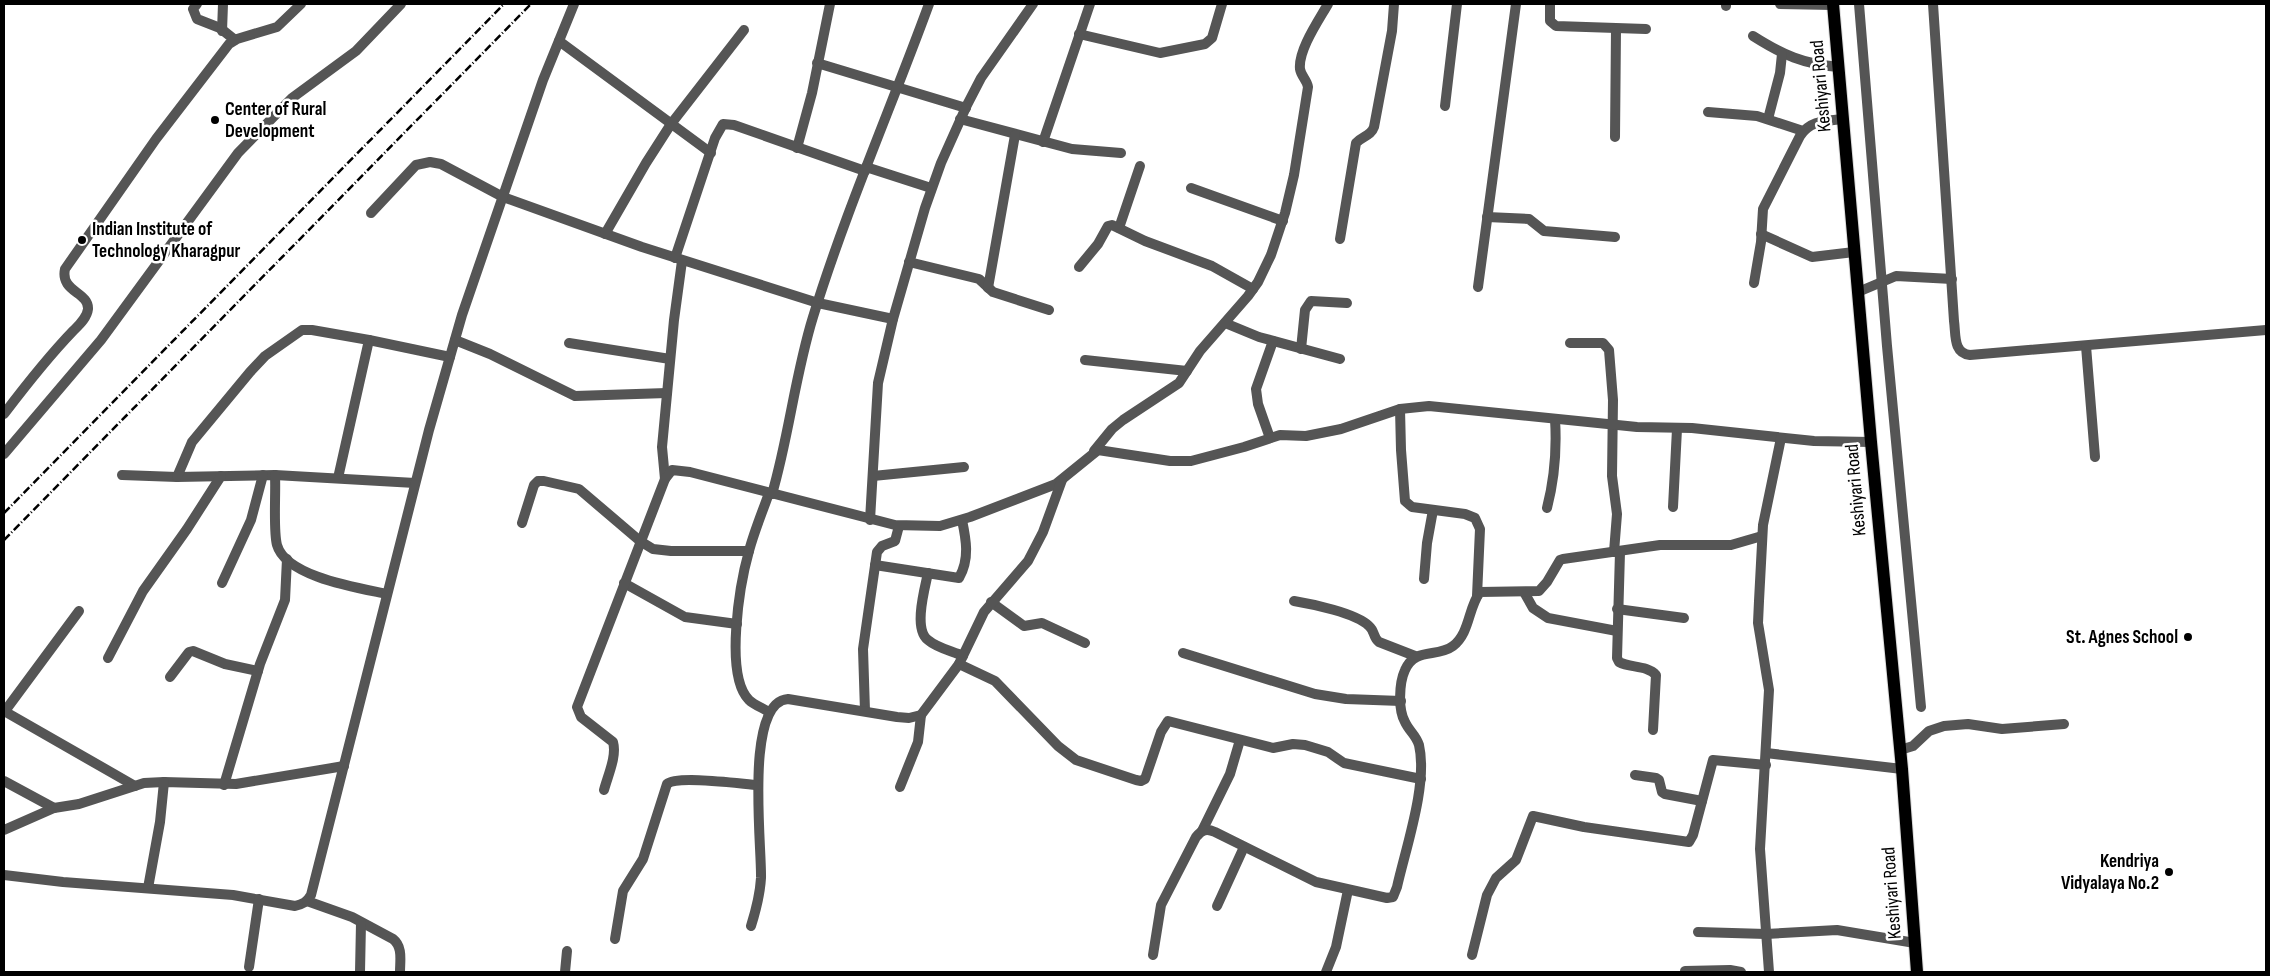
<svg xmlns="http://www.w3.org/2000/svg" width="2270" height="976" viewBox="0 0 2270 976" font-family="'Sofia Sans Condensed',sans-serif">
	<style>
		.lines { fill: none; stroke-linecap: round; stroke-linejoin: round }
		.primary-casing { stroke: #dbdbdb; stroke-width: 14 }
		.minor { stroke: #555; stroke-width: 10 }
		.primary { stroke: #000; stroke-width: 12 }
		.rail { stroke: #000; stroke-width: 2.5; stroke-dasharray: 8 2.5 1 2.5; stroke-linecap: butt }
		.poi-dot { fill: #000; stroke: #fff; stroke-width: 2 }
		.labels { text-anchor: middle; dominant-baseline: central; stroke-width: 5; stroke-linejoin: round; paint-order: stroke }
		.street-label { font-size: 19px; fill: #000; stroke: #fff }
		.poi-label { font-size: 19px; font-weight: bold; fill: #000; stroke: #fff; text-anchor: start }
	</style>
	<rect width="100%" height="100%" fill="#fff"/>
	<g class="lines">
		<defs>
			<path id="primary" d="M1833 4 1871 442 1902 769 1917 972"/>
		</defs>
		<use href="#primary" class="primary-casing"/>
		<g class="minor">
			<path d="M197 4 193 9 197 19 220 28 235 40"/>
			<path d="M1550 4V21L1556 26 1646 29"/>
			<path d="M1726 4V6"/>
			<path d="M1780 4 1833 5"/>
			<path d="M1859 4 1887 346 1921 707"/>
			<path d="M1933 4 1954 321C1956 335 1953 353 1970 355L2266 330"/>
			<path d="M222 31 223 4"/>
			<path d="M1079 34 1160 53 1205 44 1212 38 1222 4"/>
			<path d="M1753 36C1783 55 1803 64 1839 67"/>
			<path d="M559 41 711 153"/>
			<path d="M817 63 966 108"/>
			<path d="M1445 106 1457 4"/>
			<path d="M1708 112 1757 116 1803 131"/>
			<path d="M960 119 1072 149 1121 153"/>
			<path d="M1768 119 1780 73 1782 54"/>
			<path d="M1615 137 1616 29"/>
			<path d="M1043 142 1090 4"/>
			<path d="M797 148 812 93 830 4"/>
			<path d="M866 167 931 188"/>
			<path d="M1191 188 1283 221"/>
			<path d="M371 213 416 165 430 162 441 164 503 197 642 247 818 303 893 319"/>
			<path d="M1487 217 1529 219 1544 231 1615 237"/>
			<path d="M1119 228 1140 166"/>
			<path d="M605 234 646 163 671 124 744 30"/>
			<path d="M1761 234 1812 257 1854 252"/>
			<path d="M1340 239 1356 143C1362 136 1371 136 1374 127L1392 31 1394 4"/>
			<path d="M675 258 715 138 723 124 734 125 865 171"/>
			<path d="M909 262 979 279 993 292 1049 310"/>
			<path d="M1079 267 1098 244 1108 226 1112 225 1145 241 1212 266 1253 289"/>
			<path d="M1754 283 1761 242 1763 209 1800 136C1810 120 1826 121 1843 119"/>
			<path d="M1478 287 1516 4"/>
			<path d="M988 288 1015 135"/>
			<path d="M1858 292 1896 276 1952 279"/>
			<path d="M1225 323 1259 337 1340 359"/>
			<path d="M455 340 490 354 575 396 667 393"/>
			<path d="M569 343 670 359"/>
			<path d="M1570 343H1603L1609 350 1613 400 1612 476 1617 514 1614 552"/>
			<path d="M2086 346 2095 457"/>
			<path d="M1301 349 1305 310 1311 301 1347 303"/>
			<path d="M1085 360 1187 371"/>
			<path d="M1400 409 1401 450 1405 501 1412 507 1465 514 1475 518 1480 529 1477 596"/>
			<path d="M4 414C26 385 48 357 73 331 79 325 87 318 88 309 89 292 60 292 65 269L156 139 229 44 237 39 277 27 301 4"/>
			<path d="M1270 438 1258 404 1256 389 1273 341"/>
			<path d="M1094 451 1112 429 1123 420 1179 383 1200 351 1248 296 1258 282 1271 255 1285 213 1294 175 1308 87C1307 80 1301 76 1300 69 1298 50 1319 20 1328 4"/>
			<path d="M4 454 101 340 238 153 292 98 356 51 401 4"/>
			<path d="M122 475 177 477 275 475 415 483"/>
			<path d="M275 475C276 493 273 530 277 545 286 577 359 588 387 594"/>
			<path d="M873 476 964 467"/>
			<path d="M177 477 192 442 250 372 265 356 302 330H312L369 340 450 357"/>
			<path d="M338 478 369 340"/>
			<path d="M665 479 662 447 674 320 682 261"/>
			<path d="M772 494C789 436 795 375 813 317 846 210 891 108 929 4"/>
			<path d="M1673 507 1677 429"/>
			<path d="M1547 508C1555 477 1557 451 1555 419"/>
			<path d="M870 520 878 383 893 319 925 208 941 163 967 105 981 78 1033 4"/>
			<path d="M522 523 534 485 538 481H544L579 489 640 541 653 549 671 551H749"/>
			<path d="M1620 552 1617 658 1619 662C1630 668 1647 665 1656 675L1653 730"/>
			<path d="M875 565 959 578C970 559 966 539 962 520"/>
			<path d="M928 573C925 588 913 629 928 640 937 648 952 651 963 656"/>
			<path d="M1424 579 1427 543 1433 510"/>
			<path d="M222 583 251 520 263 475"/>
			<path d="M624 583 685 617 737 624"/>
			<path d="M1524 592 1533 608 1548 618 1617 631"/>
			<path d="M1294 601C1312 604 1356 613 1369 626 1375 631 1373 638 1379 642L1415 656"/>
			<path d="M991 602 1024 626 1042 623 1085 643"/>
			<path d="M1617 609 1684 618"/>
			<path d="M1183 653 1315 694 1346 699 1401 701"/>
			<path d="M108 658 143 591 187 529 221 476"/>
			<path d="M959 664 995 681 1058 746 1076 760 1136 780 1141 781 1145 779 1161 732 1168 721 1273 748 1293 744 1305 745 1328 752 1344 763 1421 779"/>
			<path d="M170 677 189 652 193 651 225 664 258 671"/>
			<path d="M4 711 135 786"/>
			<path d="M5 711 79 611"/>
			<path d="M865 711 863 649 877 552 882 546 895 541 899 526"/>
			<path d="M769 712C763 708 754 705 749 700 724 675 740 583 749 551 754 532 762 513 769 493"/>
			<path d="M1900 750 1913 746 1929 731 1944 726 1968 724 2002 729 2064 724"/>
			<path d="M1766 753 1902 769"/>
			<path d="M1635 775 1656 778 1659 780 1662 792 1665 794 1702 801"/>
			<path d="M4 781 54 808"/>
			<path d="M224 785 260 664 285 600 287 559"/>
			<path d="M900 787 918 742 921 715"/>
			<path d="M604 790C608 775 617 756 613 742L581 717 577 707 665 479 672 470 690 472 895 525 940 526 970 517 1056 484 1098 450 1170 461H1191L1244 447 1280 435 1306 436 1341 429 1400 409 1429 406 1637 427 1692 428 1814 441 1871 442"/>
			<path d="M4 830 54 808 79 804 144 783 164 782 236 784 344 766"/>
			<path d="M1202 831 1230 774 1240 740"/>
			<path d="M4 875 63 882 233 895 295 906C303 904 307 902 311 895L429 430 462 315 543 80 574 4"/>
			<path d="M148 888 160 822 164 782"/>
			<path d="M307 901 352 917 393 939C403 947 400 960 400 972"/>
			<path d="M1217 906 1244 847"/>
			<path d="M751 926C756 910 760 895 761 878 762 846 744 702 788 699L897 717 909 718 921 715 959 664 984 612 1028 561 1043 532 1062 480"/>
			<path d="M1698 932 1766 934 1837 930 1915 943"/>
			<path d="M615 939 623 891 643 859 667 784C677 775 742 784 758 785"/>
			<path d="M1153 955 1161 905 1196 837C1202 830 1206 828 1215 832L1316 882 1387 898 1393 897 1397 887C1406 847 1428 784 1419 745 1416 735 1409 731 1405 722 1398 710 1399 683 1405 670 1415 647 1437 658 1453 646 1470 633 1468 608 1480 592L1539 591 1547 582 1560 560 1563 559 1660 545H1731L1762 536"/>
			<path d="M1472 955 1487 895 1496 878 1516 860 1533 816 1584 827 1689 842 1693 835 1713 760 1766 765"/>
			<path d="M249 967 259 899"/>
			<path d="M1685 971 1730 970 1741 972"/>
			<path d="M360 972 361 923"/>
			<path d="M565 972 567 951"/>
			<path d="M1326 972 1336 947 1348 890"/>
			<path d="M1769 972 1760 849 1769 690 1758 623 1759 601 1763 525 1781 438"/>
		</g>
		<use href="#primary" class="primary"/>
		<g class="rail">
			<path d="M4 513 504 4"/>
			<path d="M4 540 531 4"/>
		</g>
	</g>
	<g class="poi-dot">
		<circle cx="215" cy="120" r="5"/>
		<circle cx="82" cy="240" r="5"/>
		<circle cx="2188" cy="637" r="5"/>
		<circle cx="2169" cy="872" r="5"/>
	</g>
	<g class="labels">
		<g class="street-label">
			<text transform="translate(1821 86) rotate(-95)">Keshiyari Road</text>
			<text transform="translate(1856 490) rotate(-95)">Keshiyari Road</text>
			<text transform="translate(1892 893) rotate(-94)">Keshiyari Road</text>
		</g>
		<g class="poi-label">
			<text x="225" y="109">Center of Rural<tspan x="225" dy="22">Development</tspan></text>
			<text x="92" y="229">Indian Institute of<tspan x="92" dy="22">Technology Kharagpur</tspan></text>
			<text x="2178" y="637" text-anchor="end">St. Agnes School</text>
			<text x="2159" y="861" text-anchor="end">Kendriya<tspan x="2159" dy="22">Vidyalaya No.2</tspan></text>
		</g>
	</g>
	<rect width="2270" height="976" fill="none" stroke="#000000" stroke-width="10"/>
</svg>
